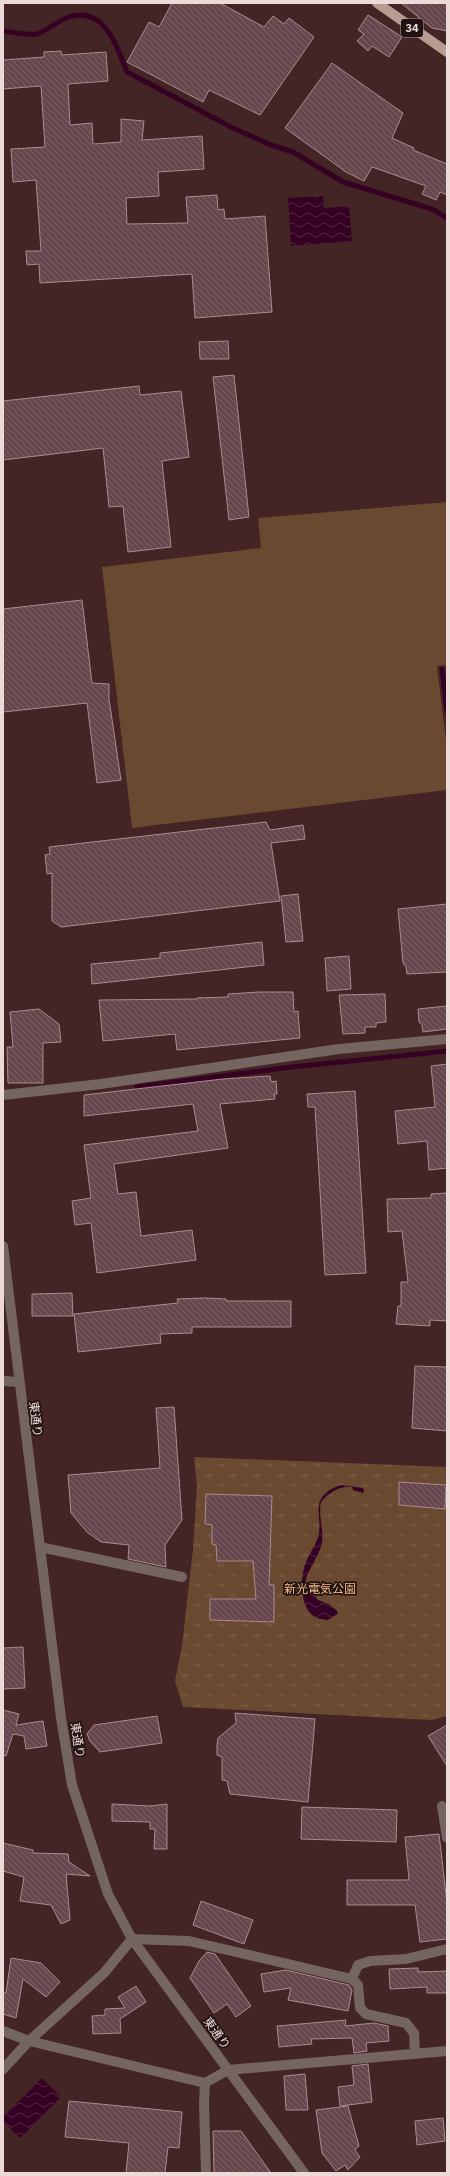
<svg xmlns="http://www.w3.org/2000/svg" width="450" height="2176" viewBox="0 0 450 2176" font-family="'IBM Plex Sans','Noto Sans JP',sans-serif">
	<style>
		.green { fill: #69492f }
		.park { fill: url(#park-tufts) }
		.water { fill: url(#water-waves) }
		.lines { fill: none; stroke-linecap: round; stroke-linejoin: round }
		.stream { stroke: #360224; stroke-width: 5 }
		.building { fill: url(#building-back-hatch); stroke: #ad8a91 }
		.minor { stroke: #746560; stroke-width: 10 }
		.major { stroke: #b89b91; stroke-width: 10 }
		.labels { text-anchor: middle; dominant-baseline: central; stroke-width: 3.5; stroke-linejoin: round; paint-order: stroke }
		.shield { fill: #201312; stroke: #b09e9d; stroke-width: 1 }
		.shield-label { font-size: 11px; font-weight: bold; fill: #edd9d8 }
		.street-label { font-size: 12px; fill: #edd9d8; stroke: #201312 }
		.park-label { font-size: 12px; fill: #f5b787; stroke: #201312 }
	</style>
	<defs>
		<pattern id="park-tufts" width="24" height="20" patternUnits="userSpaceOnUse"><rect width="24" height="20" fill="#69492f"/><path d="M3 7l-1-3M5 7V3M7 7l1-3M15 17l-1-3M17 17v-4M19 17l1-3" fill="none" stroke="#7f634c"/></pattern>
		<pattern id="water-waves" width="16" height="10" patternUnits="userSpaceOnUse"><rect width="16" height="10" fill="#360224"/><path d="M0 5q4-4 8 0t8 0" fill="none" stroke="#532643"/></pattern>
		<pattern id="building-back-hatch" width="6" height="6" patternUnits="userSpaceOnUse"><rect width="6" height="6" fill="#66474e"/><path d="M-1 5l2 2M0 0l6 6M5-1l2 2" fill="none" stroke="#7c6167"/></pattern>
	</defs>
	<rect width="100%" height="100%" fill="#422524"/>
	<path class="green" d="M447 502V665L437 666 447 749V790L132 828 102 567 261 548 258 518Z"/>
	<path class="park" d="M194 1457 447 1467V1716L432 1720 183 1707 175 1681 182 1646 193 1549 197 1486Z"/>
	<g class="water">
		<path d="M323 196 324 208 349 206 352 241 291 246 288 198Z"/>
		<path d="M341 1485 363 1488 364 1491 363 1493 353 1490 352 1487C338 1486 330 1492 321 1502 318 1515 324 1530 322 1543 319 1557 308 1568 305 1583L318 1600 329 1604 337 1611 338 1614 328 1620C322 1619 315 1619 311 1614 300 1602 300 1579 305 1565 308 1555 315 1547 318 1537 322 1525 316 1510 320 1501 324 1492 332 1488 341 1485Z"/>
		<path d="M42 2078 61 2097 20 2138 3 2121V2117Z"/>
	</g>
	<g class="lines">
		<g class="stream">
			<path d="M3 31C12 32 28 36 37 34 46 31 55 23 64 19 103 2 116 44 127 72L233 128 271 145 293 152 343 182 432 209 447 218"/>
			<path d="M442 669 447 711"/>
			<path d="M137 1087 292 1067 447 1051"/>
		</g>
	</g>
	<g class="building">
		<path d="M172 3H220L264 27 273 16 284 24 289 18 314 37 260 115 209 90 203 102 127 62 149 22 159 27Z"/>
		<path d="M401 3H447V31L432 28Z"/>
		<path d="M368 15 402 37 389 57 372 46 368 51 357 41 364 34 358 30Z"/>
		<path d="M61 51 62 55 106 52 108 81 68 84 70 125 92 123 93 144 121 142V119L144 121 142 140 202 136 204 169 158 172 159 196 126 198 127 224 188 223 186 197 217 195 218 210 224 209 225 219 265 216 272 312 195 318 192 274 40 283 39 264 27 265 26 251H41L36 180 13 182 11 149 45 147 41 86 3 89V60L44 57V52Z"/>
		<path d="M332 63 403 113 392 138 414 148 413 150 447 164V195L440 192 436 200 422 194 426 186 372 167 364 181 346 172 285 128Z"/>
		<path d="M228 341 229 359H200L199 342Z"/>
		<path d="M234 375 249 517 229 520 213 377Z"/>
		<path d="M139 386 140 395 181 391 189 457 162 461 171 547 128 552 123 506 109 507 103 448 3 460V401Z"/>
		<path d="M82 600 92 683 109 684V699L121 780 97 783 87 703 3 712V609Z"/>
		<path d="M266 822 270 830 303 825 305 839 271 843 280 901 61 927 52 921V873L47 874 45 855 50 854 49 847Z"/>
		<path d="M298 894 303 941 286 942 281 896Z"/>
		<path d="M447 904V972L407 974 406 967 403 963 398 909Z"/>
		<path d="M262 942 264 965 92 984 91 964 160 958V953Z"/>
		<path d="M349 956 351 989 327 991 325 958Z"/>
		<path d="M259 992H293L294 1012 298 1011 300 1038 177 1050 175 1034 103 1041 99 1000 197 999V998L228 997V994Z"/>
		<path d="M385 994 386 1022 376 1023V1027H365V1033L343 1034 339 995Z"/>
		<path d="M447 1006V1029L423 1032 422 1025 419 1022 418 1009Z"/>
		<path d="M39 1009 59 1024 61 1042 43 1043V1083H8L7 1047H13L10 1012Z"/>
		<path d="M447 1064V1168L429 1170 427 1141 398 1144 395 1111 435 1107 431 1066Z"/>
		<path d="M270 1076 271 1082 276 1081 277 1094H274L275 1099 220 1104 228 1148 114 1164 118 1194 136 1192 141 1236 192 1230 196 1260 97 1273 91 1223 75 1225 72 1201 91 1198 84 1145 198 1131 193 1104 84 1116V1095L223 1079Z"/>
		<path d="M355 1091 366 1273 325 1275 315 1107H308L307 1094Z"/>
		<path d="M447 1193V1321L430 1320V1326L396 1324 398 1306H401V1282H408L402 1231 388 1232 387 1199 431 1198V1194Z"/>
		<path d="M72 1293 73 1316H32V1294Z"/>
		<path d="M205 1298 226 1299V1301H291V1327H192V1333L160 1334 161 1343 78 1352 74 1314 178 1303 177 1299Z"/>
		<path d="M415 1366 447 1367V1431L412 1428Z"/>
		<path d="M174 1407 182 1520 165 1545 166 1567 128 1559 129 1545 101 1542 87 1532 71 1513 68 1475 160 1468 156 1408Z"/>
		<path d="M399 1482 446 1485 445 1509 399 1505Z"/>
		<path d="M206 1494 272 1496 269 1585H274V1622L210 1620V1599H256L253 1561H217L216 1545 212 1544V1525L205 1524Z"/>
		<path d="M23 1647 25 1688 3 1689V1648Z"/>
		<path d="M3 1710 19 1714 16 1725 43 1721 47 1746 26 1749 24 1736 13 1734 6 1756 3 1755Z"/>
		<path d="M235 1713 315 1719 308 1802 230 1794 227 1781 222 1780V1757L217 1755V1745L218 1738 236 1723Z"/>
		<path d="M157 1716 162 1743 100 1752 90 1741 87 1734 94 1725Z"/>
		<path d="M447 1725V1766L428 1736Z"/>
		<path d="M112 1804 150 1806 167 1804V1849H154L155 1829H150V1822L112 1821Z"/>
		<path d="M302 1807 397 1810 396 1842 301 1839Z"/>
		<path d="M439 1834 447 1903V1939L420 1942 415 1905H347V1880H409L405 1837Z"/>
		<path d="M3 1843 33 1850V1853L68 1854 69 1862 90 1876 66 1874 70 1920 61 1924 51 1905 20 1901 24 1877 3 1871Z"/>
		<path d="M201 1901 253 1920 244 1944 193 1925Z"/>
		<path d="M207 1952 215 1954 251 2006 236 2017 227 2004 214 2013 190 1978 199 1961Z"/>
		<path d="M11 1958 41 1963 60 1982 46 1997 23 1979 16 2018 3 2014V1993H6Z"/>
		<path d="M418 1968V1972L447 1971V1993H427V1987L390 1989 389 1969Z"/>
		<path d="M286 1970 349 1985 352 1990 348 2011 288 2000 291 1988 264 1992 261 1974Z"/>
		<path d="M136 1986 146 2002 120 2019 121 2033 93 2034 92 2016 105 2015V2009L125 2008 118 1997Z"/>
		<path d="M346 2020 345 2026 374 2023 388 2026 389 2041 366 2043 367 2051 354 2053 352 2038 311 2039 312 2044 279 2047 277 2026Z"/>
		<path d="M368 2064 372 2102 340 2106 338 2087 354 2085 352 2066Z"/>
		<path d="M305 2074 308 2110H286L284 2076Z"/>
		<path d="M69 2101 182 2112 179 2148 168 2147 165 2173H126L129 2143 65 2137Z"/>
		<path d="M348 2106 359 2146 355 2150 360 2157 348 2170 345 2165 336 2171 322 2153 316 2110Z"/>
		<path d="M443 2118 445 2141 417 2145 415 2121Z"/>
		<path d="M213 2131H241L271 2173H214Z"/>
	</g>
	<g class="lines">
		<g class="minor">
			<path d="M3 1095 101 1084 339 1049 447 1039"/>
			<path d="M3 1246 61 1718 72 1785 108 1894 132 1939 304 2173"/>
			<path d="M3 1381 19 1382"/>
			<path d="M40 1547 182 1577"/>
			<path d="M442 1806 447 1838"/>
			<path d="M352 1979 358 1965 370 1961 406 1959 447 1949"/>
			<path d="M3 2031 29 2041 205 2083 228 2070 447 2051"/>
			<path d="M3 2069 29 2041 104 1973 132 1939 189 1941 352 1979 358 1985 360 2008 366 2014 406 2023 414 2033 415 2054"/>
			<path d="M205 2083 204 2104 206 2173"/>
		</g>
		<path class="major" d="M377 3 447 52"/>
	</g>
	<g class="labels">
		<rect class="shield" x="401" y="19" width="22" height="18" rx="3"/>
		<g class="shield-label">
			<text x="412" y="28">34</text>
		</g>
		<g class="street-label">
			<text transform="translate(36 1419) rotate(83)">東通り</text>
			<text transform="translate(78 1740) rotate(81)">東通り</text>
			<text transform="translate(217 2033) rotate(54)">東通り</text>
		</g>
		<g class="park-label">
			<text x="320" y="1588">新光電気公園</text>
		</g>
	</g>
	<rect width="450" height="2176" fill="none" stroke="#edd9d8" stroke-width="8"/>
</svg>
